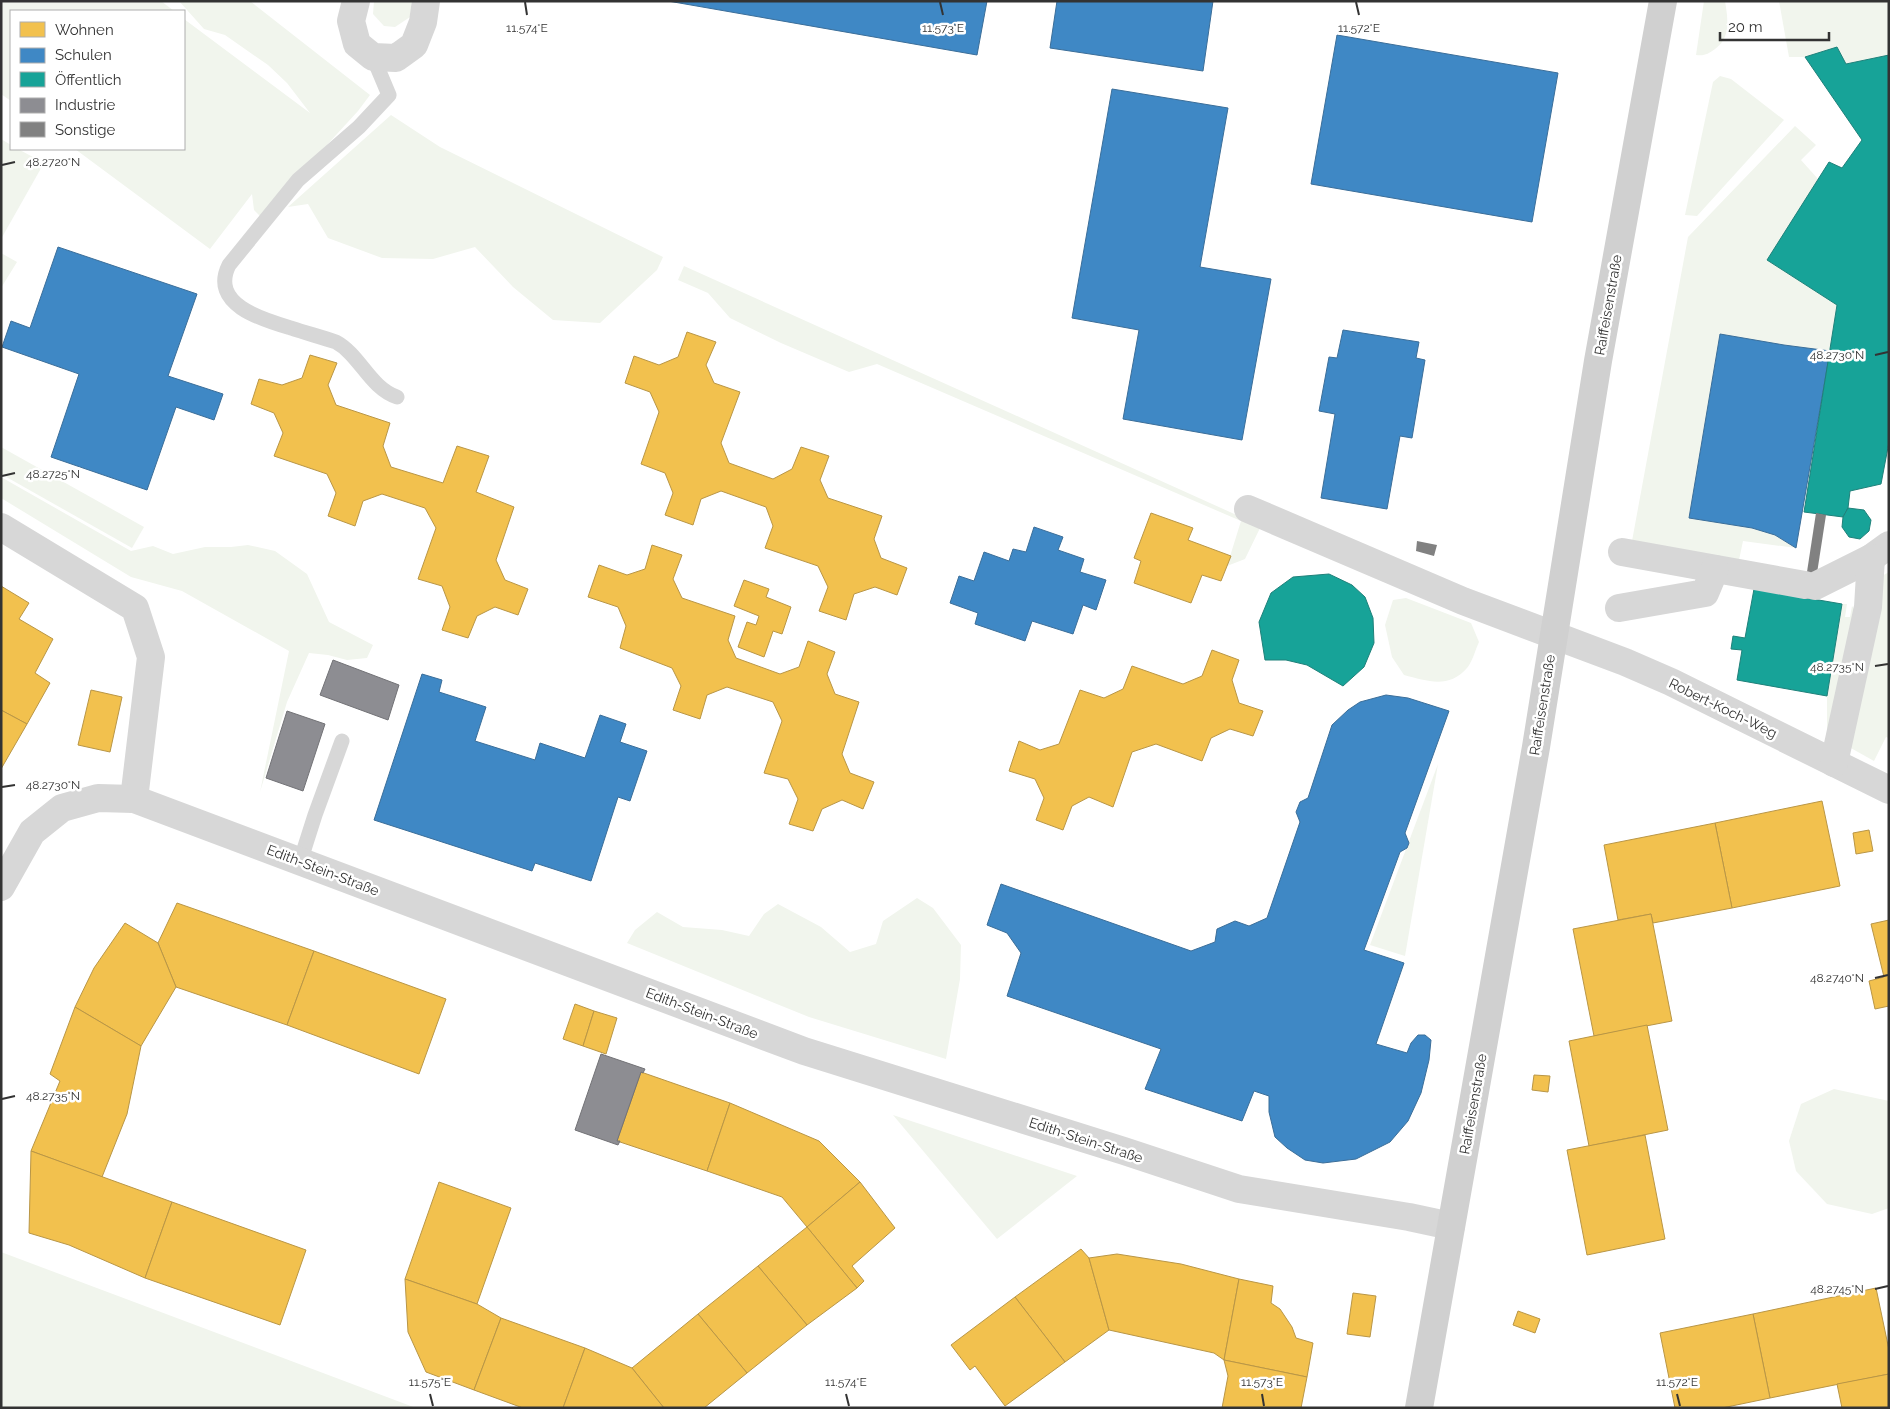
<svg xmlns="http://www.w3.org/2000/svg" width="1890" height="1409" viewBox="0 0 1890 1409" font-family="Raleway,sans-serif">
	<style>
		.green { fill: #f1f5ed }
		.homes { fill: #f2c14e; stroke: #b99646 }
		.schools { fill: #3f88c5; stroke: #3b6e99 }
		.public { fill: #17a398; stroke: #1f817a }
		.industry { fill: #8d8d92; stroke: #727276 }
		.building { fill: #818181 }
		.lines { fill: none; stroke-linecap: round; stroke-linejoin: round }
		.lane { stroke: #d7d7d7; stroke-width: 15 }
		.street { stroke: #d7d7d7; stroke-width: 28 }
		.secondary { stroke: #d0d0d0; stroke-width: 28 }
		.ticks { fill: none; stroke: #333; stroke-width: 2 }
		.labels { text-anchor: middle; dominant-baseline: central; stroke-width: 5; stroke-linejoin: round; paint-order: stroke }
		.street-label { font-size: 14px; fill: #333; stroke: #fff }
		.ticks-label { font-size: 12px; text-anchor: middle; fill: #333; stroke: #fff; stroke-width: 5; stroke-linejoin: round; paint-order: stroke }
	</style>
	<rect width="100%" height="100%" fill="#fff"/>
	<g class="green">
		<path d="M1 1H161L174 11H11V101L1 94Z"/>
		<path d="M179 1H250L370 95 358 111 261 217 254 210 252 194 210 249 75 149H184V19L310 113 287 83 268 65 225 35 204 29Z"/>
		<path d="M374 1H412L410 17 395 27 384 26 373 14Z"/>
		<path d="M1704 1H1725C1728 19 1731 38 1715 49 1708 54 1705 56 1696 55Z"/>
		<path d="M1779 1H1889V55L1846 64 1837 47 1805 57H1789Z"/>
		<path d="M1720 76 1731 79 1784 120 1697 216 1685 215 1713 82Z"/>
		<path d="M391 115 440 147 663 257 657 270 600 323 553 320 513 287 475 247 433 259 382 258 328 238 308 204 288 207Z"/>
		<path d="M1795 126 1816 145 1801 160 1818 179 1768 260 1837 305 1830 351 1784 345 1720 334 1689 518 1752 528 1775 535 1796 548 1743 541 1739 560 1632 541 1688 237Z"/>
		<path d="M1 139 11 145V149H18L44 163 1 239Z"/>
		<path d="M1 253 17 262 1 288Z"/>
		<path d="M684 266 1261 526 1245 559 1227 566 1241 521 877 364 849 372 781 343 730 318 708 293 678 280Z"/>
		<path d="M1 447 144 527 132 548 1 474Z"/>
		<path d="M1 477 131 551 153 546 173 554 205 547H231L248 545 275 551 307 574 329 622 373 645 367 658 347 660 328 655 309 653 287 702 260 792 289 651 182 591 131 577 1 498Z"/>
		<path d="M1889 572V738L1886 737 1874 761 1849 747 1882 576Z"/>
		<path d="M1406 598 1471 623 1479 642C1475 650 1473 661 1467 668 1449 689 1427 681 1404 675L1392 657 1385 625 1393 600Z"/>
		<path d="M1842 604H1847L1845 617H1850L1852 606 1856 612 1827 738V696Z"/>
		<path d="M1438 764 1405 956 1370 945Z"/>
		<path d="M917 898 933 908 961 945 960 979 946 1059 809 1017 627 943 635 930 657 912 683 927 722 930 749 936 764 914 778 904 821 927 850 952 876 944 883 921Z"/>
		<path d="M1834 1089 1889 1101V1208L1872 1214 1827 1204 1796 1171 1789 1141 1801 1104Z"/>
		<path d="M893 1115 1077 1176 997 1239Z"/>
		<path d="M1 1252 416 1408H1Z"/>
	</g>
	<g class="homes">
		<path d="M687 332 716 342 706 365 714 383 740 392 721 443 729 463 773 479 792 469 801 447 829 456 820 480 828 498 882 516 874 539 881 558 907 568 897 595 875 587 854 594 846 620 819 611 828 587 818 566 765 548 773 526 766 507 721 491 701 499 693 525 665 515 673 493 665 473 641 464 659 412 650 392 625 383 634 356 659 365 678 357Z"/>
		<path d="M310 355 337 363 328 385 336 405 390 423 383 446 391 467 443 483 457 446 489 456 476 492 514 507 496 560 505 580 528 589 518 615 495 607 477 616 468 638 442 630 450 607 442 586 418 579 436 528 425 508 382 494 363 501 355 526 328 516 336 493 327 474 274 456 283 433 274 413 251 404 259 379 282 385 302 378Z"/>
		<path d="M1151 513 1193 528 1188 540 1231 556 1221 581 1202 575 1191 603 1134 583 1141 561 1134 558Z"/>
		<path d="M652 545 682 555 673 579 682 598 735 616 728 640 736 658 780 674 799 667 808 641 835 652 827 674 835 694 859 702 842 754 850 773 874 782 863 809 842 800 822 809 813 831 789 824 798 799 788 779 764 773 782 721 773 702 727 687 707 695 700 719 673 710 681 686 672 668 620 648 626 626 618 607 588 597 599 565 627 575 645 569Z"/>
		<path d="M744 580 769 589 766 597 791 607 782 634 773 631 764 657 738 647 747 622 756 625 759 616 734 606Z"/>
		<path d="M1 586 29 603 19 619 53 639 35 673 50 683 27 724 1 710Z"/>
		<path d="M1212 650 1239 660 1232 680 1239 703 1263 711 1253 736 1230 729 1211 738 1202 761 1156 744 1132 752 1113 807 1089 797 1072 806 1063 830 1036 820 1044 798 1035 779 1009 771 1019 741 1040 750 1059 744 1080 690 1104 698 1123 689 1132 666 1183 684 1202 676Z"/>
		<path d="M91 690 122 697 110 752 78 745Z"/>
		<path d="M1 710 27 724 1 769Z"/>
		<path d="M1822 801 1840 886 1732 908 1715 823Z"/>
		<path d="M1715 823 1732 908 1653 923 1651 914 1618 920 1604 845Z"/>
		<path d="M1869 830 1873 851 1856 854 1853 833Z"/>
		<path d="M177 903 314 951 287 1025 176 987 158 943Z"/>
		<path d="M1651 914 1672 1021 1594 1036 1573 929Z"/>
		<path d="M1889 920V1006L1875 1009 1869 981 1884 977 1871 924Z"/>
		<path d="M125 923 158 943 176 987 141 1046 75 1007 94 968Z"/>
		<path d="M314 951 446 999 419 1074 287 1025Z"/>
		<path d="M575 1004 594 1011 583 1046 563 1039Z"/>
		<path d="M75 1007 141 1046 127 1114 102 1177 31 1151 60 1081 50 1074Z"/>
		<path d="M594 1011 617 1018 606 1054 583 1046Z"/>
		<path d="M1647 1025 1668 1130 1589 1146 1569 1041Z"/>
		<path d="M641 1072 730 1103 707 1171 617 1141Z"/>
		<path d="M1534 1075 1550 1076 1548 1092 1532 1090Z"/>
		<path d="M730 1103 819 1141 860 1182 807 1227 782 1197 707 1171Z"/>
		<path d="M1645 1135 1665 1239 1587 1255 1567 1150Z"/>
		<path d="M31 1151 172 1202 145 1278 69 1245 29 1233Z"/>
		<path d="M439 1182 511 1208 477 1304 405 1279Z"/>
		<path d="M860 1182 895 1228 852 1266 864 1281 857 1288 807 1227Z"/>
		<path d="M172 1202 306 1250 280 1325 145 1278Z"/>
		<path d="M807 1227 857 1288 807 1325 758 1266Z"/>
		<path d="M1081 1249 1089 1258 1109 1330 1065 1362 1015 1297Z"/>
		<path d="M1117 1254 1181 1264 1239 1279 1224 1360 1214 1353 1109 1330 1089 1258Z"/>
		<path d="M758 1266 807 1325 747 1373 698 1314Z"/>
		<path d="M405 1279 477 1304 501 1318 474 1390 426 1372 408 1332Z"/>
		<path d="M1239 1279 1273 1286 1271 1303 1280 1309 1292 1327 1296 1338 1313 1343 1307 1377 1224 1360Z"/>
		<path d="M1876 1288 1889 1350V1374L1770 1398 1753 1314Z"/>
		<path d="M1353 1293 1376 1296 1370 1337 1347 1334Z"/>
		<path d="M1015 1297 1065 1362 1005 1406 975 1366 970 1370 951 1345Z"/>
		<path d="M1518 1311 1540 1319 1535 1333 1513 1325Z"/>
		<path d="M698 1314 747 1373 704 1408H664L632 1368Z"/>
		<path d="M1753 1314 1770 1398 1722 1408H1675L1660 1333Z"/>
		<path d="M501 1318 585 1348 563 1408H523L474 1390Z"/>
		<path d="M585 1348 632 1368 664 1408H563Z"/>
		<path d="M1224 1360 1307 1377 1301 1408H1222L1228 1376Z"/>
		<path d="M1889 1374V1408H1842L1837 1384Z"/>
	</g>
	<g class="schools">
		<path d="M668 1H987L977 55Z"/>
		<path d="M1057 1H1213L1203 71 1050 48Z"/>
		<path d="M1337 35 1558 73 1532 222 1311 184Z"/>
		<path d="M1112 89 1228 108 1200 267 1271 279 1242 440 1123 419 1139 330 1072 318Z"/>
		<path d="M58 247 197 294 168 376 223 394 214 420 176 407 147 490 51 457 79 374 2 347 11 321 30 328Z"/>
		<path d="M1343 330 1419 342 1416 358 1425 360 1412 438 1400 436 1387 509 1321 498 1335 414 1319 411 1329 357 1337 358Z"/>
		<path d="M1720 334 1784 345 1830 351 1796 548 1775 535 1752 528 1689 518Z"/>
		<path d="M1034 527 1063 537 1058 550 1084 559 1080 572 1106 580 1096 610 1083 605 1073 634 1032 621 1025 641 975 624 978 613 950 603 959 576 974 581 984 552 1009 561 1013 549 1026 552Z"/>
		<path d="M422 674 442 680 439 692 486 707 475 741 535 760 540 743 585 758 600 715 626 724 620 742 647 751 630 801 618 797 591 881 535 863 532 871 374 820Z"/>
		<path d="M1386 695 1408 698 1449 711 1405 833 1409 843 1407 848 1400 852 1364 950 1404 963 1376 1044 1407 1053 1411 1043 1418 1035H1425L1431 1040 1429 1060 1421 1093 1408 1121 1390 1142 1356 1159 1323 1163 1305 1160 1287 1148 1275 1137 1269 1112V1096L1254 1091 1242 1121 1145 1089 1161 1049 1007 996 1021 953 1007 933 987 925 1001 884 1191 951 1215 942 1217 929 1235 921 1249 926 1267 918 1300 822 1296 812 1300 802 1308 798 1332 725 1348 710 1360 702Z"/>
	</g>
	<g class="public">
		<path d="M1837 47 1846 64 1889 55V442L1881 484 1850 491 1848 508 1843 517 1804 512 1837 305 1767 260 1829 162 1842 168 1862 140 1805 57Z"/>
		<path d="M1848 508 1864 510 1871 520 1869 531 1860 539 1849 537 1842 527 1843 517Z"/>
		<path d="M1329 574 1352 585 1365 597 1373 618 1374 643 1364 667 1343 686 1307 665 1286 660H1265L1259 622 1271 593 1293 577Z"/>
		<path d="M1754 589 1842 604 1827 696 1737 680 1742 650 1731 649 1733 636 1745 638Z"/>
	</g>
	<g class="industry">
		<path d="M333 660 399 685 388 720 320 695Z"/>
		<path d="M287 711 325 724 303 791 266 778Z"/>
		<path d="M601 1054 645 1069 643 1073 641 1072 617 1141H620L618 1145 575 1130Z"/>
	</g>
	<g class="building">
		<path d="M1816 513 1826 515 1813 599 1803 598Z"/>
		<path d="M1417 541 1437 545 1434 556 1416 551Z"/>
	</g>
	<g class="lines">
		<g class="lane">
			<path d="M373 57 389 95 359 127 298 180 229 265C209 305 264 320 291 328 306 333 321 337 336 342 360 355 370 388 397 397"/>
			<path d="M300 862 315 815 342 741"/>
		</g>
		<g class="street">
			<path d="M356 1 351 21 357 44 373 57 396 58 414 45 423 22 426 1"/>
			<path d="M1248 509 1463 601 1625 662 1671 682 1889 790"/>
			<path d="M1 527 135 608 151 657 134 799"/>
			<path d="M1622 552 1805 585"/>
			<path d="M1815 586 1871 558 1889 545"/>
			<path d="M1619 608 1705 593 1715 569"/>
			<path d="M1834 763 1868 607 1871 558"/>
			<path d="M1 887 32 832 62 808 98 798 134 799 804 1051 1124 1151 1239 1189 1409 1217 1451 1226"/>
		</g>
		<path class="secondary" d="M1419 1408 1536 747 1598 361 1663 1"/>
	</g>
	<path class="ticks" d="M525 2 527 15M940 2 943 15M1356 2 1359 15M2 165 15 162M1875 355 1888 352M2 476 15 473M1875 666 1888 664M2 787 15 785M1875 978 1888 975M2 1099 15 1096M1875 1289 1888 1286M430 1394 433 1406M846 1394 849 1406M1262 1394 1264 1406M1677 1394 1680 1406"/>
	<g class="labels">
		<g class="street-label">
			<text transform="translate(1608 305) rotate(-80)">Raiffeisenstraße</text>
			<text transform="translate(1542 705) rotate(-81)">Raiffeisenstraße</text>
			<text transform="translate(1723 708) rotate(26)">Robert-Koch-Weg</text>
			<text transform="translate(323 870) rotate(21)">Edith-Stein-Straße</text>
			<text transform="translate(702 1013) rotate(21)">Edith-Stein-Straße</text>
			<text transform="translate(1473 1104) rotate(-80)">Raiffeisenstraße</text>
			<text transform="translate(1086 1140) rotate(18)">Edith-Stein-Straße</text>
		</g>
	</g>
	<g class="ticks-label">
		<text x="527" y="32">11.574°E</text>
		<text x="943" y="32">11.573°E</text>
		<text x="1359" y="32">11.572°E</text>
		<text x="53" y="166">48.2720°N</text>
		<text x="1837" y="359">48.2730°N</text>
		<text x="53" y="478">48.2725°N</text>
		<text x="1837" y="671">48.2735°N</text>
		<text x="53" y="789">48.2730°N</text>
		<text x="1837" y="982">48.2740°N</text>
		<text x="53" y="1100">48.2735°N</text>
		<text x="1837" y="1293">48.2745°N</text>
		<text x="430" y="1386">11.575°E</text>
		<text x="846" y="1386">11.574°E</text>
		<text x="1262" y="1386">11.573°E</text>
		<text x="1677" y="1386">11.572°E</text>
	</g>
	<rect width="1890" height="1409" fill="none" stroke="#333333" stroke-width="5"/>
	<rect x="10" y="10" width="175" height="140" fill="#ffffff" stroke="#adadad"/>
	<rect x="20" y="22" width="25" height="15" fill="#f2c14e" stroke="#adadad"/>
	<text x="55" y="35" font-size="15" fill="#333333">Wohnen</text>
	<rect x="20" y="48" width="25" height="15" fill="#3f88c5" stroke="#adadad"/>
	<text x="55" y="60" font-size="15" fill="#333333">Schulen</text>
	<rect x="20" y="72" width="25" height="15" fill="#17a398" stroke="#adadad"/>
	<text x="55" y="85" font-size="15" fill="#333333">Öffentlich</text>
	<rect x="20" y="98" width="25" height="15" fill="#8d8d92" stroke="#adadad"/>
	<text x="55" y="110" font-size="15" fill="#333333">Industrie</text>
	<rect x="20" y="122" width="25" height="15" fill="#818181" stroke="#adadad"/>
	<text x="55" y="135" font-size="15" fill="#333333">Sonstige</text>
	<path d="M1720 32v8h109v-8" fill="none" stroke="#333333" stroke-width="2.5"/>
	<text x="1728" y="32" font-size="15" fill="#333333" stroke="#ffffff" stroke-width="4" paint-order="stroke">20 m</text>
</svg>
